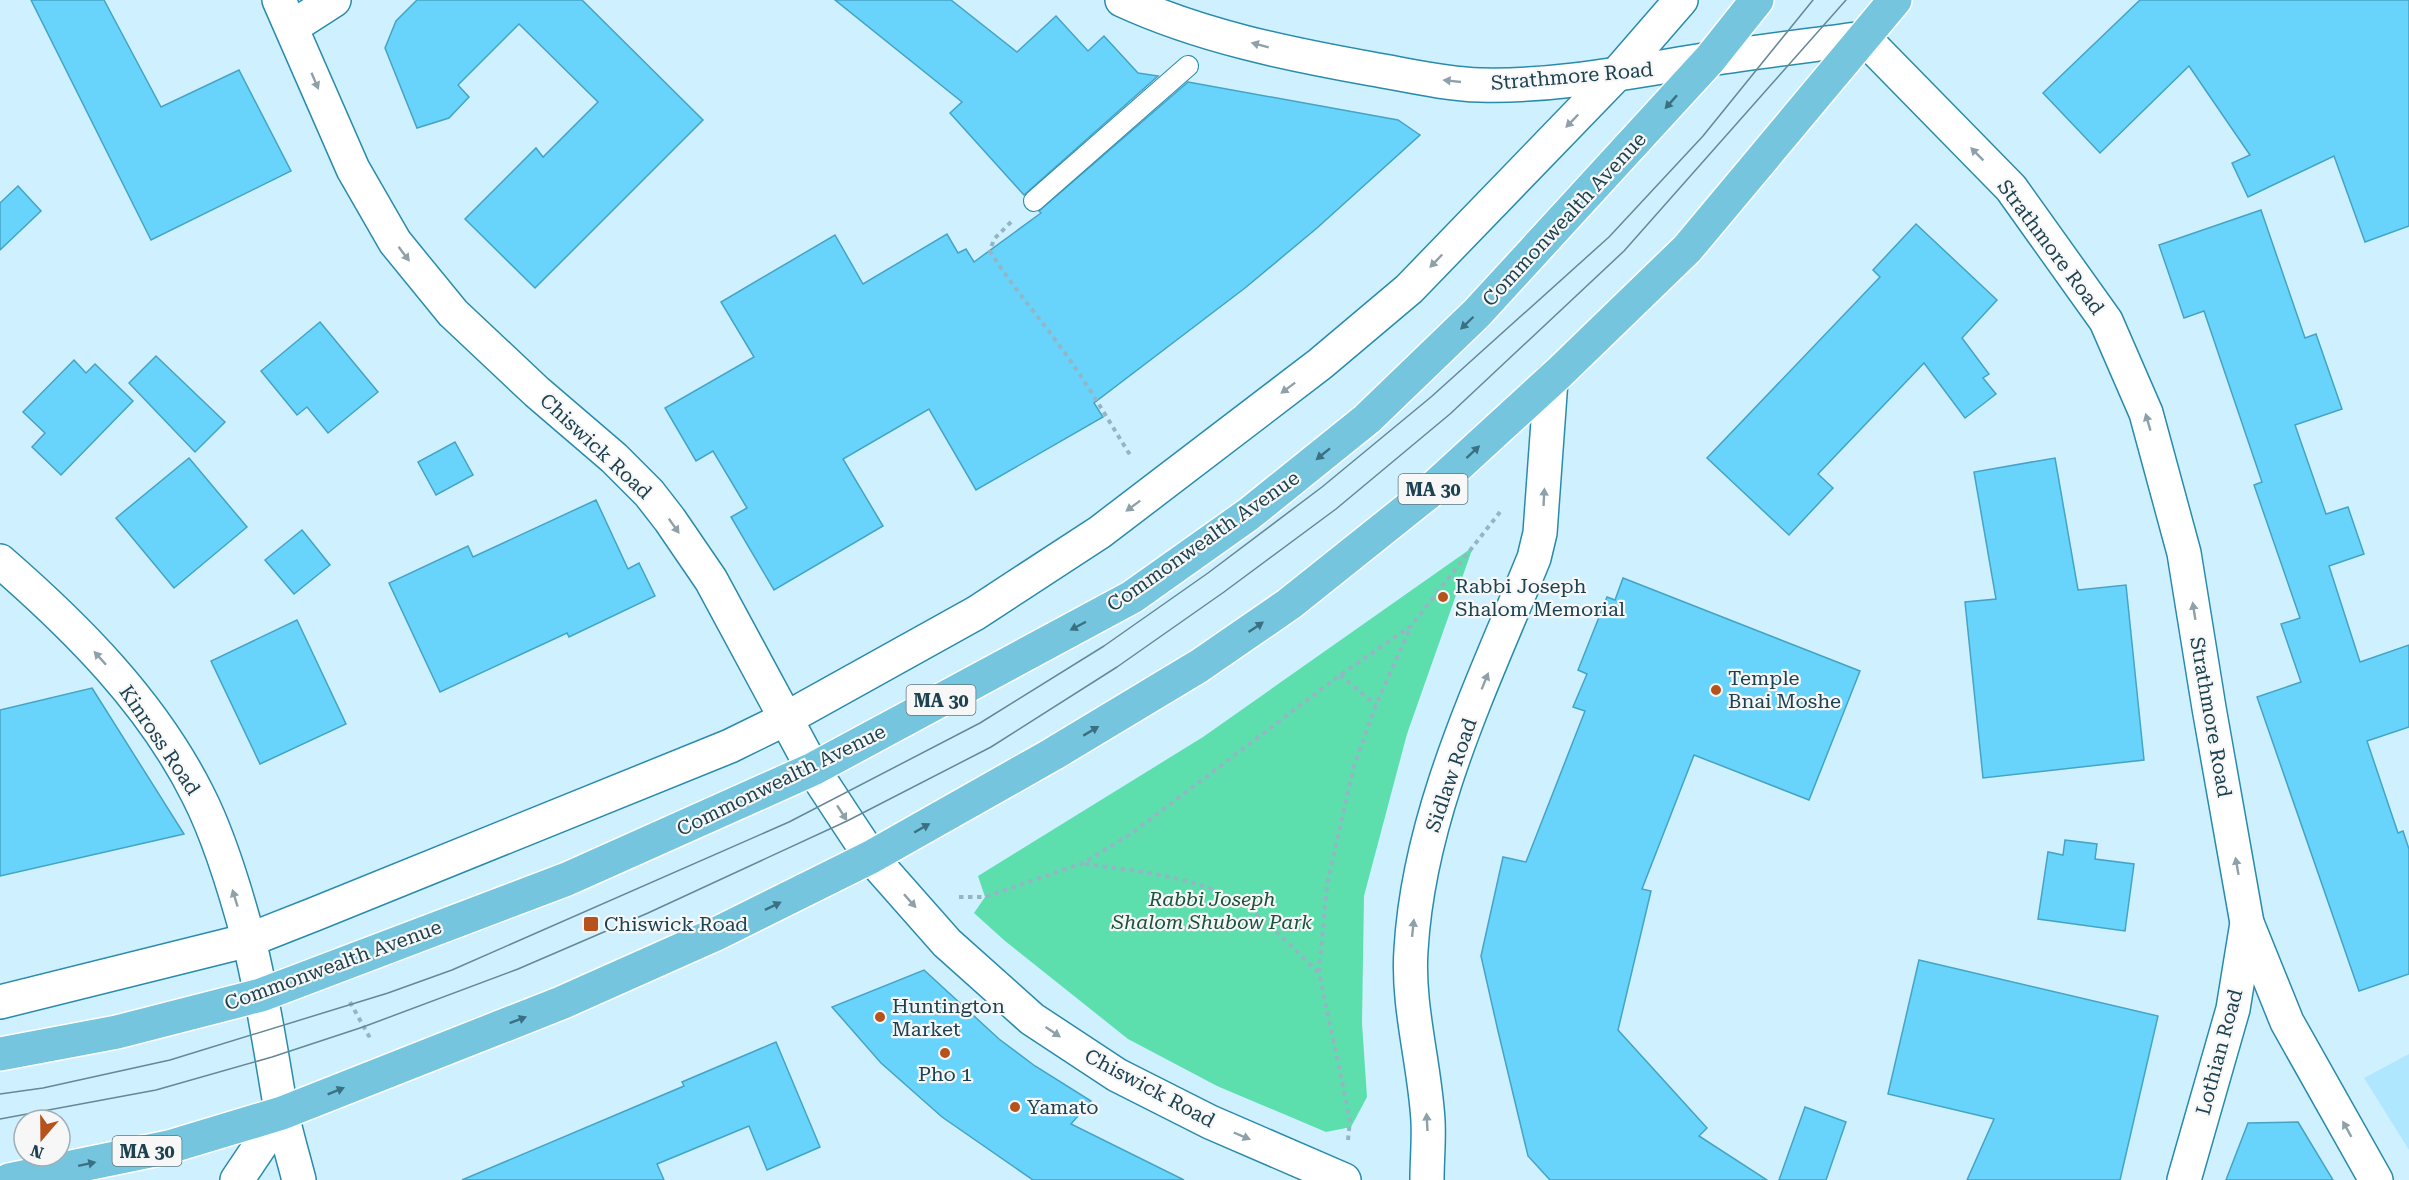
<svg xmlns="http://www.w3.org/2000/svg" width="2409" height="1180" viewBox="0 0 2409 1180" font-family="'Roboto Serif',serif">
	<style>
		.built { fill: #aee7ff }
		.green { fill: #5ddfad }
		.building { fill: #68d4fc; stroke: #45a3c5; stroke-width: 1.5 }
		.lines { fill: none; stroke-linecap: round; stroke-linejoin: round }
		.lane-casing { stroke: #298bac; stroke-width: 22 }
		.street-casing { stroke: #298bac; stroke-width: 36 }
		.primary-casing { stroke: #fff; stroke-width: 36 }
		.path { stroke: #93b6c4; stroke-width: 4; stroke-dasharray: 4.5 4.5; stroke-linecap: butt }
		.lane { stroke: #fff; stroke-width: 20 }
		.street { stroke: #fff; stroke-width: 33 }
		.primary { stroke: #74c5dd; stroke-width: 33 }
		.tram { stroke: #648897; stroke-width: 1.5 }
		.oneway { fill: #8ea0a8 }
		.oneway2 { fill: #3b7082 }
		.poi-dot { fill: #b6521c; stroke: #f7f7f7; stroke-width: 2 }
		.labels { text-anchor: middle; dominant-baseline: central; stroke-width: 4.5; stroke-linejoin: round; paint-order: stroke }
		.shield { fill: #f7f7f7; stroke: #5e7883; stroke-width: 1.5 }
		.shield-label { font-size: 18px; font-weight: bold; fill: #1c4251 }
		.street-label { font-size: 20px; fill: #1c4251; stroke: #f7f7f7 }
		.poi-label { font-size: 20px; fill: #1c4251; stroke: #f7f7f7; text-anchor: start }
		.park-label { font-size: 20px; font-style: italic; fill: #1a523d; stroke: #f7f7f7 }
	</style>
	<rect width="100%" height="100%" fill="#cff1ff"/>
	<path class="built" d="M2409 1054V1150L2364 1078Z"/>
	<path class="green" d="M1473 547 1407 734 1364 896 1362 1023 1367 1097 1351 1127 1326 1132 1217 1086 1128 1039 1005 941 974 913 985 897 978 876 1203 737Z"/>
	<g class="building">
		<path d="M31 0H104L161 107 239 70 291 171 151 240Z"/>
		<path d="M417 0H582L703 120 535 288 465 219 536 148 543 157 598 102 519 24 458 85 469 97 449 118 417 128 385 48 396 21Z"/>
		<path d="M835 0H951L1017 52 1056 16 1088 51 1104 36 1138 73 1158 76 1024 195 950 113 962 102Z"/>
		<path d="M2140 0H2409V226L2365 242 2334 156 2248 197 2232 163 2250 155 2189 66 2100 153 2043 93Z"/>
		<path d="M1188 82 1398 120 1420 135 1317 228 1245 288 1094 403 1103 417 976 490 929 409 843 459 883 526 774 590 731 517 747 508 713 451 696 461 665 408 754 357 721 302 835 235 863 284 947 234 958 253 966 249 974 262 1041 213 1039 211Z"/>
		<path d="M18 186 41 211 0 250V203Z"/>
		<path d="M2261 210 2305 338 2316 334 2342 409 2295 425 2326 514 2348 507 2364 554 2329 566 2360 662 2409 645V727L2367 741 2398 833 2403 831 2409 849V974L2359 991 2257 697 2301 682 2281 624 2300 618 2254 485 2262 482 2204 311 2184 318 2159 245Z"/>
		<path d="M1916 224 1997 300 1962 338 1989 374 1983 378 1996 394 1965 418 1924 363 1818 474 1833 488 1789 535 1707 458 1880 277 1873 270Z"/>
		<path d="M320 322 378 392 328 433 307 407 297 415 261 371Z"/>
		<path d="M156 356 225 422 195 452 129 383Z"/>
		<path d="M74 360 86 373 95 364 133 401 61 475 32 447 45 433 23 412Z"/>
		<path d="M455 442 473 475 436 495 418 462Z"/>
		<path d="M189 458 247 527 174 588 116 518Z"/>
		<path d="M2055 458 2078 590 2126 585 2144 760 1983 778 1965 602 1996 599 1974 472Z"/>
		<path d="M596 500 628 569 639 563 655 596 569 637 567 633 440 692 389 583 468 546 473 557Z"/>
		<path d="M302 530 330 565 294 594 265 560Z"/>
		<path d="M1623 578 1860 671 1809 800 1694 755 1642 889 1651 891 1618 1030 1707 1128 1699 1136 1767 1180H1550L1528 1156 1498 1031 1481 956 1503 857 1526 862 1585 711 1573 707 1587 674 1578 670 1607 597 1615 600Z"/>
		<path d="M297 620 346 724 260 764 211 661Z"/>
		<path d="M92 688 184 834 0 876V710Z"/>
		<path d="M2065 840 2097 844 2095 859 2134 864 2125 931 2038 919 2048 852 2063 855Z"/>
		<path d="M1919 960 2158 1016 2120 1180H1967L1994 1119 1888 1094Z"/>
		<path d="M924 970 999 1039 1035 1066 1091 1101 1071 1124 1184 1180H1033L942 1117 881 1063 832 1007Z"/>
		<path d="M776 1042 820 1147 767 1170 749 1126 657 1164 664 1180H462L684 1086 682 1082Z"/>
		<path d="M1805 1107 1846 1122 1826 1180H1779Z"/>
		<path d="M2298 1122 2333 1180H2226L2248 1123Z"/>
	</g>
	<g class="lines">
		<defs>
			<path id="lane" d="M1034 201 1188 66"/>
			<g id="street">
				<path d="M279 0 353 169 395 242 453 313 537 392 614 458 649 493 670 520 711 580 813 769 847 821 871 857 947 943 1032 1019 1117 1075 1210 1122 1344 1180"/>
				<path d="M1122 0C1200 36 1288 54 1372 69 1407 75 1444 84 1480 85 1558 87 1634 71 1710 59 1761 51 1813 45 1864 38L2011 188 2106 321 2146 413 2184 553 2209 708 2247 923 2287 1022 2376 1180"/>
				<path d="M292 27 334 0"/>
				<path d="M0 561C77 628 152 703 198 795 219 836 237 896 249 941 263 996 271 1053 281 1110 286 1133 293 1157 299 1180"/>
				<path d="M0 1002 249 940 315 914 730 746 787 718 976 613 1100 532 1320 364 1409 289 1615 76 1681 0"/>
				<path d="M237 1180 282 1113"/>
				<path d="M1427 1180C1427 1160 1429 1141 1428 1121 1425 1065 1407 1006 1411 950 1419 812 1483 684 1534 558L1540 533 1551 380"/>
				<path d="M2184 1180 2233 1009 2247 923"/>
			</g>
			<g id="primary">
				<path d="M0 1054 117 1032 261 995 567 879 813 769 1132 597 1249 514 1367 419 1477 313 1710 59 1757 0"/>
				<path d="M9 1180 169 1147 282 1113 561 1003 716 934 871 857 1053 754 1199 666 1289 604 1428 493 1560 372 1687 249 1895 0"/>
			</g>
		</defs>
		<use href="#lane" class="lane-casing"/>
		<use href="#street" class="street-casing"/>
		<use href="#primary" class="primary-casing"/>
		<g class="path">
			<path d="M1011 222 994 239 990 251C1010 284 1036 313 1059 345 1086 381 1108 420 1132 458"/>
			<path d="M1340 675 1376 705"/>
			<path d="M1085 864C1133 871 1188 875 1231 898 1264 915 1291 947 1318 972"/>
			<path d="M959 897H985L1083 863 1131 834 1340 675 1411 626 1500 512"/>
			<path d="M350 1002 370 1038"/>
			<path d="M1348 1140 1350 1120 1319 972 1327 885 1354 766 1376 705 1411 626"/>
		</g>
		<use href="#lane" class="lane"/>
		<use href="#street" class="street"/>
		<use href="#primary" class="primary"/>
		<g class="tram">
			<path d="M0 1094 43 1088 170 1060 388 993 452 970 789 822 980 723 1104 646 1208 573 1322 487 1431 397 1609 237 1703 136 1813 0"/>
			<path d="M0 1119 156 1090 272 1057 363 1027 518 969 648 913 847 821 991 747 1117 667 1224 592 1336 509 1450 414 1624 251 1846 0"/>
		</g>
	</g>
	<defs><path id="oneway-solid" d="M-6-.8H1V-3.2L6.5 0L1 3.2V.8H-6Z" transform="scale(1.5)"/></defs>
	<g class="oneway">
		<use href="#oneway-solid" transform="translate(1260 45) rotate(-165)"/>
		<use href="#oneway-solid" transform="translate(315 81) rotate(67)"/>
		<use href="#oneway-solid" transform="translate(1452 81) rotate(-174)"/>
		<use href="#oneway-solid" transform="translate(1572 121) rotate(134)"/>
		<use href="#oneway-solid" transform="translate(1977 154) rotate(-135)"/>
		<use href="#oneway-solid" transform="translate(404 254) rotate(53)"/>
		<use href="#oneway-solid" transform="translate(1436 261) rotate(134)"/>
		<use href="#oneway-solid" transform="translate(1288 388) rotate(143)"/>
		<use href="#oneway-solid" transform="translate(2148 422) rotate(-106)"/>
		<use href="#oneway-solid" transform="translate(1544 497) rotate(-87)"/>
		<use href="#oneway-solid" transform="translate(1133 506) rotate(143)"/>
		<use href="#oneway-solid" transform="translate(674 526) rotate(55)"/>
		<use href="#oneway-solid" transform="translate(2194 611) rotate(-99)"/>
		<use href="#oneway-solid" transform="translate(100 658) rotate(-132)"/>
		<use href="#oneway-solid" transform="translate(1485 681) rotate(-68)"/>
		<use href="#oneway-solid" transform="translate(842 813) rotate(57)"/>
		<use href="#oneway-solid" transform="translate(2237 866) rotate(-100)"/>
		<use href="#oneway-solid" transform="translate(235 898) rotate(-107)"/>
		<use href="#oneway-solid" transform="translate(910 901) rotate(48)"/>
		<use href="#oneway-solid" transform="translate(1413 928) rotate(-84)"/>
		<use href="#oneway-solid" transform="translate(1053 1032) rotate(34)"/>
		<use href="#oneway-solid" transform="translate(1427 1122) rotate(-93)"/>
		<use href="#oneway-solid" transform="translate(2347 1129) rotate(-119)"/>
		<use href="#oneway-solid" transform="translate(1242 1136) rotate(23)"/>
	</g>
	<g class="oneway2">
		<use href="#oneway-solid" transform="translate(1671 102) rotate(132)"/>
		<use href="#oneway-solid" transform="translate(1467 323) rotate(136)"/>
		<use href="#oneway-solid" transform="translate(1473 452) rotate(-43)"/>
		<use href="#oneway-solid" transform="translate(1323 454) rotate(141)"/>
		<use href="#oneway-solid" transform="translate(1078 626) rotate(152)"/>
		<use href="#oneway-solid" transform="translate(1256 627) rotate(-34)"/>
		<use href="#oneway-solid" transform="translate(1091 731) rotate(-31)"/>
		<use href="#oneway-solid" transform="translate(922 828) rotate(-30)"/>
		<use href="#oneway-solid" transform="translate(773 906) rotate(-26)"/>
		<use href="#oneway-solid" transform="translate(518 1020) rotate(-21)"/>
		<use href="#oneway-solid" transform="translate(336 1091) rotate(-22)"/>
		<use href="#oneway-solid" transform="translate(87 1164) rotate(-12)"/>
	</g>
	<g class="poi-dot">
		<circle cx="1443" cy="597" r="6"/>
		<circle cx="1716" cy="690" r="6"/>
		<rect x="583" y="916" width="16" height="16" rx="3"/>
		<circle cx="880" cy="1017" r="6"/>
		<circle cx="945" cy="1053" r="6"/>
		<circle cx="1015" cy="1107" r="6"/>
	</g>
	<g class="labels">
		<g class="shield">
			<rect x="1398.5" y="474" width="69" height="30" rx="4.5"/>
			<rect x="906.5" y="685" width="69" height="30" rx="4.5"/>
			<rect x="112.5" y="1136" width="69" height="30" rx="4.5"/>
		</g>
		<g class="shield-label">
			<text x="1433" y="489">MA 30</text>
			<text x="941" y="700">MA 30</text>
			<text x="147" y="1151">MA 30</text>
		</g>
		<g class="street-label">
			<text transform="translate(1572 76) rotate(-5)">Strathmore Road</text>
			<text transform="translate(1564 219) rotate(-47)">Commonwealth Avenue</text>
			<text transform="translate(2051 247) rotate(53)">Strathmore Road</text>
			<text transform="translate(596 446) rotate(43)">Chiswick Road</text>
			<text transform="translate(1203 541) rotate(-35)">Commonwealth Avenue</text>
			<text transform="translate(2211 717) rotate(80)">Strathmore Road</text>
			<text transform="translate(160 740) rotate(56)">Kinross Road</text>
			<text transform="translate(1451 775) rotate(-71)">Sidlaw Road</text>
			<text transform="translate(781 780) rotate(-26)">Commonwealth Avenue</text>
			<text transform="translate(333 965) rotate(-20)">Commonwealth Avenue</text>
			<text transform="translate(2219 1052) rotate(-75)">Lothian Road</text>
			<text transform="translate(1150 1088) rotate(28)">Chiswick Road</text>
		</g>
		<g class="poi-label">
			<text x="1455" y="586">Rabbi Joseph<tspan x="1455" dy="23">Shalom Memorial</tspan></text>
			<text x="1728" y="678">Temple<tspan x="1728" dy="23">Bnai Moshe</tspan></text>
			<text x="604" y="924">Chiswick Road</text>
			<text x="892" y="1006">Huntington<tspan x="892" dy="23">Market</tspan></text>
			<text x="945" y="1074" text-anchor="middle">Pho 1</text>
			<text x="1027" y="1107">Yamato</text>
		</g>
		<g class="park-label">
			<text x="1212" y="899">Rabbi Joseph<tspan x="1212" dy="23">Shalom Shubow Park</tspan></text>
		</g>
	</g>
	<g transform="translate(42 1138) rotate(200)"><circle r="28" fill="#f7f7f7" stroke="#9fafb5" stroke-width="1.5"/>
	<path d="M0-4.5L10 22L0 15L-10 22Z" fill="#b6521c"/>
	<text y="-9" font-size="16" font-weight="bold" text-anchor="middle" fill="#1c4251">N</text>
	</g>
</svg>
